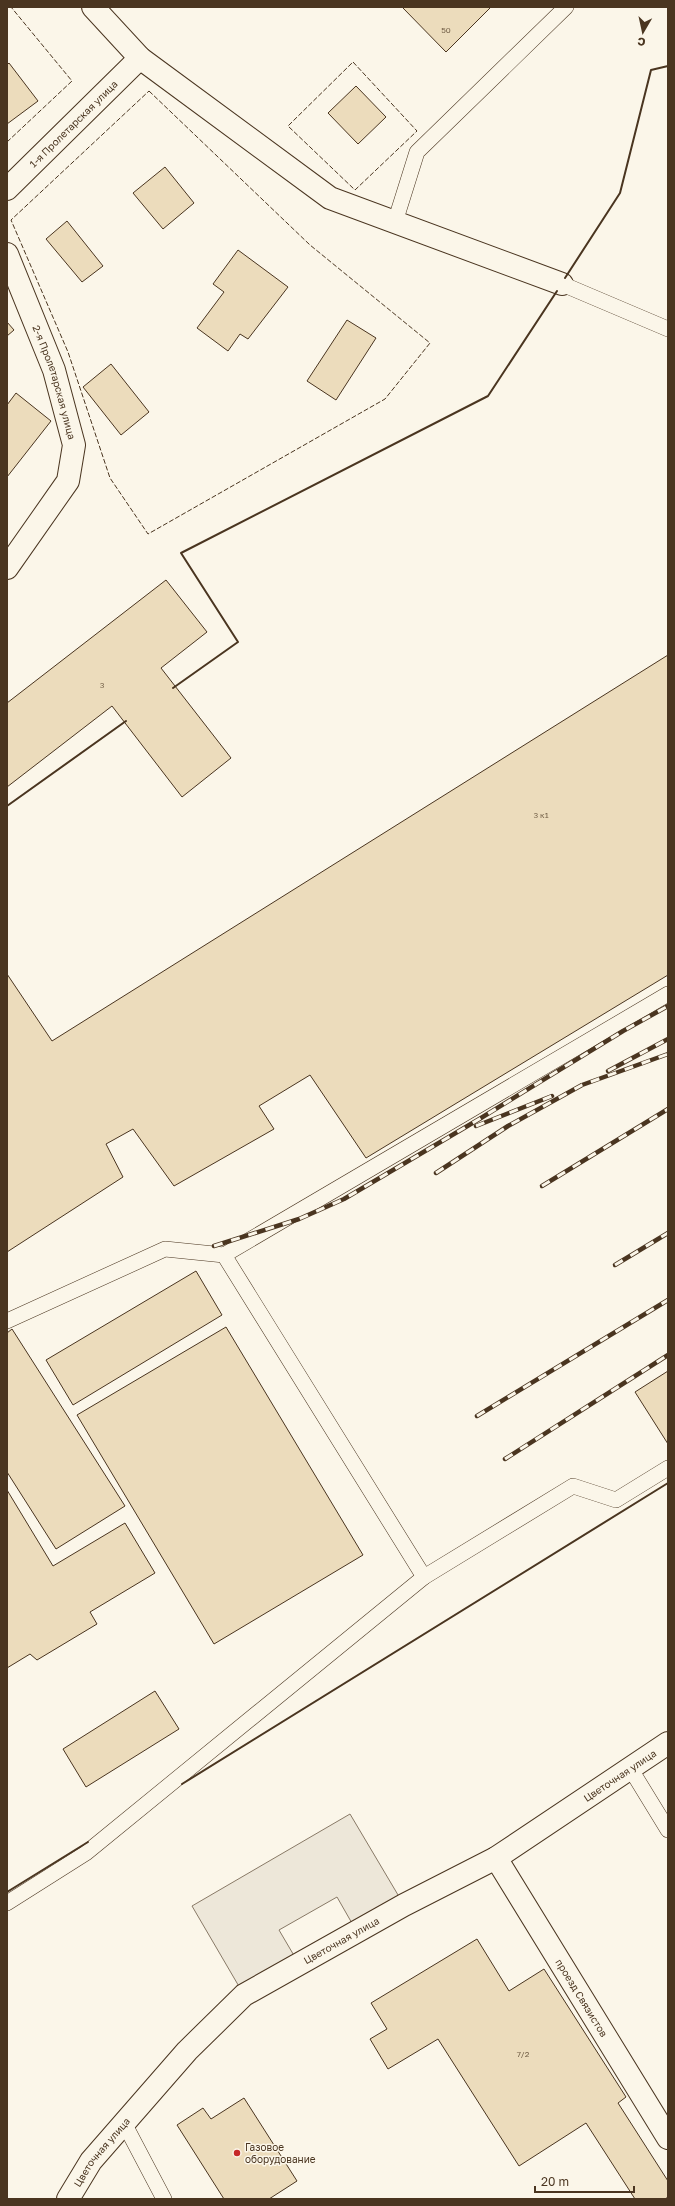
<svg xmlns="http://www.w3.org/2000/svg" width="675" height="2206" viewBox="0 0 675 2206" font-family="'Golos Text',sans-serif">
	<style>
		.parking { fill: #ede7d9; stroke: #887966 }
		.building { fill: #ecdcbc; stroke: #4a3520 }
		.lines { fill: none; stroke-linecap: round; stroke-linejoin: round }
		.service-casing { stroke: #4a3520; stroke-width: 16 }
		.minor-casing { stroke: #4a3520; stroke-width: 24 }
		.service { stroke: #fbf6e9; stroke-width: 15 }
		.minor { stroke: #fbf6e9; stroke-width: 22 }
		.rail-casing { stroke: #4a3520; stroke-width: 4.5 }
		.rail { stroke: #fbf6e9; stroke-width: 3; stroke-dasharray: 9; stroke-linecap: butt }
		.fence { stroke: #4a3520; stroke-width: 1; stroke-dasharray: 5 2; stroke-linecap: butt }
		.wall { stroke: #4a3520; stroke-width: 2 }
		.poi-dot { fill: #c62828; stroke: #fbf6e9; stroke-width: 1.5 }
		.labels { text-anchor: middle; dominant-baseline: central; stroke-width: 3; stroke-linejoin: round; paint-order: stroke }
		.number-label { font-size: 8px; fill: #725f47 }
		.street-label { font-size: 10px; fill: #4a3520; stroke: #fbf6e9 }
		.poi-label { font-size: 10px; fill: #4a3520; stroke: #fbf6e9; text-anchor: start }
	</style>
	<rect width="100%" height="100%" fill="#fbf6e9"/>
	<path class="parking" d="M350 1814 404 1905 357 1932 337 1897 279 1930 299 1964 244 1995 192 1906Z"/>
	<g class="building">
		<path d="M404 7H491L446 52 403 8Z"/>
		<path d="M9 63 38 101 7 124V65Z"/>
		<path d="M356 86 386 117 358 144 328 113Z"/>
		<path d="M165 167 194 203 163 229 133 193Z"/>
		<path d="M67 221 103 266 82 282 46 239Z"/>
		<path d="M238 250 288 287 248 339 240 334 228 351 197 328 224 292 213 284Z"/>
		<path d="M347 320 376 338 336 400 307 381Z"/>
		<path d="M7 322 14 330 7 336Z"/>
		<path d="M111 364 149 412 121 435 83 387Z"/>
		<path d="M16 393 51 421 7 477V405Z"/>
		<path d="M166 580 207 632 161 668 231 758 182 797 112 706 7 787V703Z"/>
		<path d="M668 655V975L366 1158 310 1075 259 1106 274 1129 174 1186 133 1129 106 1144 123 1177 7 1252V974L52 1041Z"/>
		<path d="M196 1271 222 1315 73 1405 46 1360Z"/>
		<path d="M226 1327 363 1555 214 1644 77 1415Z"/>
		<path d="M12 1329 125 1506 56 1549 7 1472V1333Z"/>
		<path d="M668 1371V1444L635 1392Z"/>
		<path d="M7 1490 53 1566 125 1523 155 1573 90 1612 97 1624 37 1660 30 1654 7 1668Z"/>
		<path d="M155 1691 179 1729 86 1787 63 1749Z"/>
		<path d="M477 1939 509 1991 544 1969 626 2097 618 2103 668 2181V2197L665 2199H635L586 2123 519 2166 438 2039 388 2069 370 2039 387 2029 371 2003Z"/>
		<path d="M244 2098 297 2181 269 2199H224L177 2125 203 2108 211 2119Z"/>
	</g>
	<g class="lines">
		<defs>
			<g id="service">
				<path d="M395 222 417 152 566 7"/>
				<path d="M562 284 668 329"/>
				<path d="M7 1321 165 1249 224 1255 668 994"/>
				<path d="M424 1577 573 1486 616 1500 668 1468"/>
				<path d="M630 1768 668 1830"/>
				<path d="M7 1903 86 1853 424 1577 224 1255"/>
				<path d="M124 2123 164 2199"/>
			</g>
			<g id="minor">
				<path d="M93 7 140 58 330 198 562 284"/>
				<path id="s1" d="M7 189 140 58"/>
				<path id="s2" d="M7 254 54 370 74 445 68 481 7 568"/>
				<path id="s3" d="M496 1858 668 2138"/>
				<path id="s4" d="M68 2199 91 2161 187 2051 244 1995 404 1905 496 1858 668 1743"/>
			</g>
		</defs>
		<use href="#service" class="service-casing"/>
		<use href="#minor" class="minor-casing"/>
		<use href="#service" class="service"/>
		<use href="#minor" class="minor"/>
		<defs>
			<g id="rail">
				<path d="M608 1071 668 1039"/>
				<path d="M476 1126 552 1096"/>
				<path d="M436 1173 508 1126 582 1085 668 1054"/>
				<path d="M542 1186 668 1109"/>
				<path d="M214 1246 299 1219 344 1199 481 1118 623 1031 668 1006"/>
				<path d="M615 1265 668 1233"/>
				<path d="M477 1416 668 1300"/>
				<path d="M505 1459 668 1355"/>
			</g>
		</defs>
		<use href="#rail" class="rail-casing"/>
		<use href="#rail" class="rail"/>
		<g class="fence">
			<path d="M353 62 417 131 355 190 288 126Z"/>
			<path d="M149 91 310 245 430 343 385 399 148 534 110 478 68 352 11 220Z"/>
			<path d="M7 142 72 81 11 7"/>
		</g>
		<g class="wall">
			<path d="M565 278 620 193 651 70 668 66"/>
			<path d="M173 688 238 642 181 553 488 396 557 291"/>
			<path d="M7 806 126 721"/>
			<path d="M182 1784 668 1483"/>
			<path d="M7 1892 88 1842"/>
		</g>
	</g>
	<circle class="poi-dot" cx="237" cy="2153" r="4"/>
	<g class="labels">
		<g class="number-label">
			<text x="446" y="30">50</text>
			<text x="102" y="685">3</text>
			<text x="541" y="815">3 к1</text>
			<text x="523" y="2054">7/2</text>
		</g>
		<g class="street-label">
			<text stroke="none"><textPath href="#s1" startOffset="93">1-я Пролетарская улица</textPath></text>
			<text stroke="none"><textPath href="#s2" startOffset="137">2-я Пролетарская улица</textPath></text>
			<text stroke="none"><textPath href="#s4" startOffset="706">Цветочная улица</textPath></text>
			<text stroke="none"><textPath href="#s4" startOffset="382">Цветочная улица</textPath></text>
			<text stroke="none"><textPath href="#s3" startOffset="164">проезд Связистов</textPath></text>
			<text stroke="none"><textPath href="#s4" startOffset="58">Цветочная улица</textPath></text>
		</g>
		<g class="poi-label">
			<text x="245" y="2147">Газовое<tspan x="245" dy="12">оборудование</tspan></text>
		</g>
	</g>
	<rect width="675" height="2206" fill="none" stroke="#4a3520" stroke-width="16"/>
	<g transform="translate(643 32) rotate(189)" stroke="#fbf6e9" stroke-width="3" paint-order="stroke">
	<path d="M0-3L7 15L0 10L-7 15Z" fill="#4a3520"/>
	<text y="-6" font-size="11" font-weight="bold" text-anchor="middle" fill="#4a3520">С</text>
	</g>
	<path d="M535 2186v6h99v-6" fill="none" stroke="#4a3520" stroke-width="2"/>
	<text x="541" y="2186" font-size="12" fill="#4a3520" stroke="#fbf6e9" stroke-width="3" paint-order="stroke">20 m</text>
</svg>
